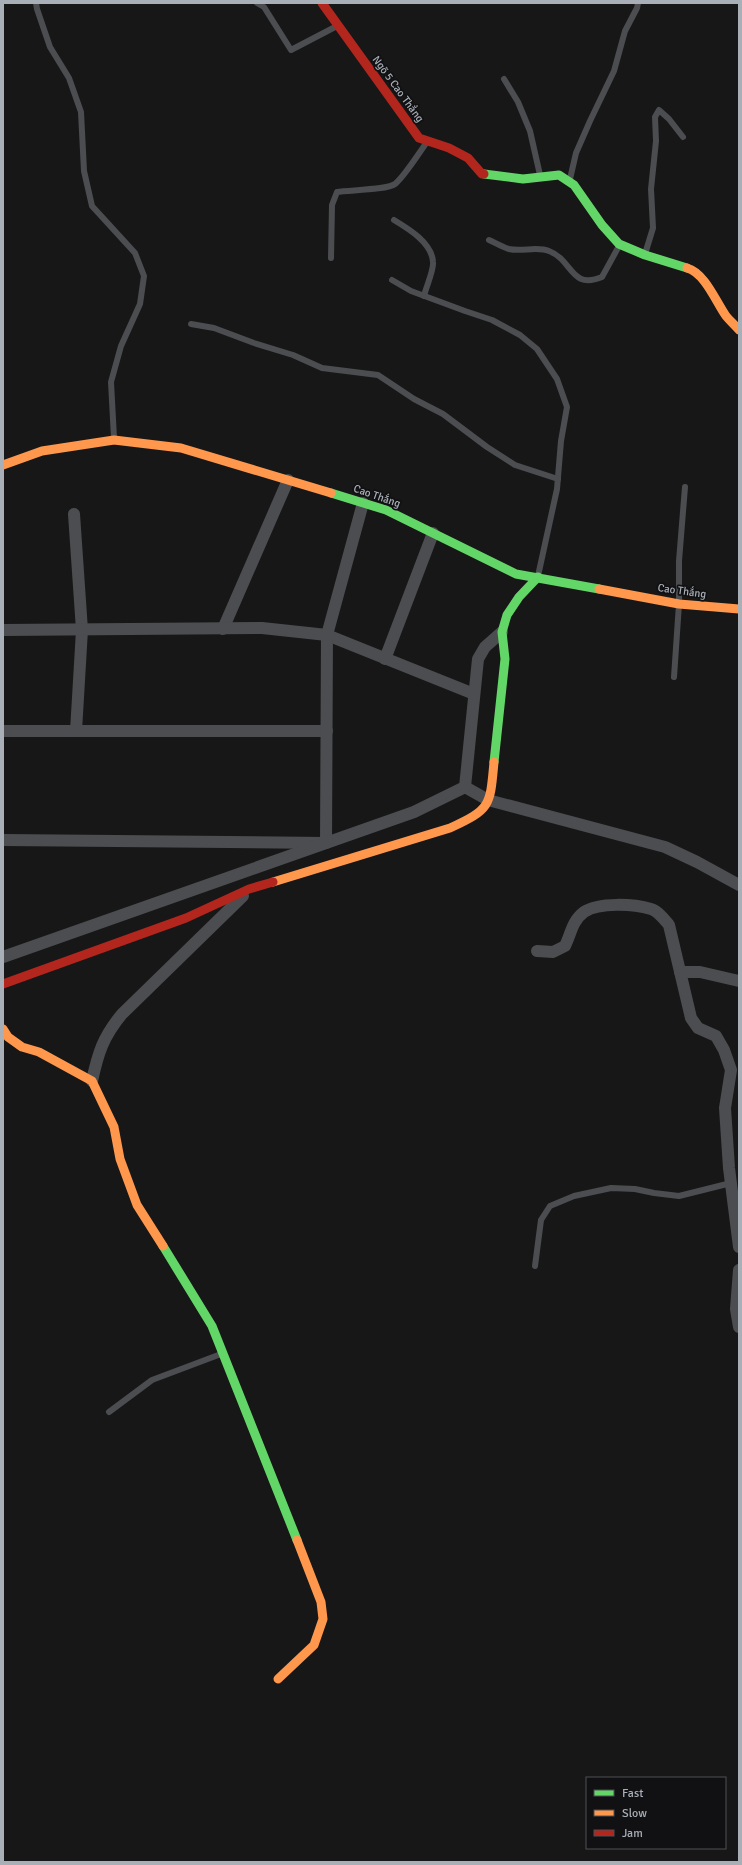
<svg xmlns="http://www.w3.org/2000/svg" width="742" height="1865" viewBox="0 0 742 1865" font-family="Signika,sans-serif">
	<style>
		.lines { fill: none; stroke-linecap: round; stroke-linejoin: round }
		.lane { stroke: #4b4d50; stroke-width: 6 }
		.street { stroke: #4b4d50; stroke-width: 12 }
		.fast { stroke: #63d668; stroke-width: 9 }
		.slow { stroke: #ff974d; stroke-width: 9 }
		.jam { stroke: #b3261e; stroke-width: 9 }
		.labels { text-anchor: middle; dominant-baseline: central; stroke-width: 3.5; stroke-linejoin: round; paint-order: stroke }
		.street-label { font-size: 11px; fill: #a9afb7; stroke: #111113 }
	</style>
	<rect width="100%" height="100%" fill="#171717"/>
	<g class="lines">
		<g class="lane">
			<path d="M36 3 37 9 50 47 69 78 81 112 84 171 92 206 135 253 144 276 140 304 121 346 111 382 114 438"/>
			<path d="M257 3 264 7 291 50 337 26"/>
			<path d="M504 79 518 102 530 131 540 175"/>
			<path d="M570 179 576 153 590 121 614 71 625 31 637 8 638 3"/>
			<path d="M394 220C409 229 432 243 433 262 434 270 426 287 424 296"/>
			<path d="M489 240C496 243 502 247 509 249 522 252 537 246 549 251 573 260 570 290 602 277L619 246"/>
			<path d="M645 254 653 228 651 189 656 141 655 117 659 110 669 119 683 137"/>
			<path d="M331 258 332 205 337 192C349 190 387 190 395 184 404 177 419 153 427 142"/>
			<path d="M392 280 411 291 465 311 492 320 520 335 537 349 557 379 567 407 561 441 557 489 538 576"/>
			<path d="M191 324 214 328 254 343 293 355 322 368 378 375 414 399 443 414 487 447 515 465 558 479"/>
			<path d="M674 677 679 604V561L685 487"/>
			<path d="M535 1266 541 1220 550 1206 574 1196 611 1188 635 1189 654 1193 679 1196 731 1183"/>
			<path d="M109 1412 152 1380 221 1354"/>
		</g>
		<g class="street">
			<path d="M74 514 82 630 76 731"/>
			<path d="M223 629 288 480"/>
			<path d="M3 630 262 628 327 635 474 694"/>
			<path d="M385 659 433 533"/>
			<path d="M3 731H327"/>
			<path d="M465 787 488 800 665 847 697 862 739 885"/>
			<path d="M3 840 326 843 327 635 363 503"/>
			<path d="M537 951 553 952 565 946C571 934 572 921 584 912 599 902 634 904 651 909 658 911 664 919 669 925L691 1018 698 1028 716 1036 724 1050 731 1070 725 1108 729 1168 739 1247"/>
			<path d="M3 957 414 812 465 787 478 659 485 647 502 632"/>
			<path d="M680 972H700L739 981"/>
			<path d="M92 1081C98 1053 103 1037 122 1014L243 896"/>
			<path d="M739 1270 736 1309 739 1327"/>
		</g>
		<g class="fast">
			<path d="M484 174 523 179 559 175 574 185 602 225 619 244 645 255 687 268"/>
			<path d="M331 493 386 510 516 574 599 589"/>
			<path d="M494 762 505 659 502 632 507 615 519 597 538 577"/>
			<path d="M163 1246 212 1326 297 1540"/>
		</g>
		<g class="slow">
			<path d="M687 268C705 273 716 302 726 316 730 321 735 325 739 330"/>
			<path d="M3 465 42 451 114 440 181 448 331 493"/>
			<path d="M599 589 679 604 739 609"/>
			<path d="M273 882 450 828C491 809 490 806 494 762"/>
			<path d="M3 1029 8 1037 22 1047 39 1052 92 1081 114 1127 120 1159 137 1205 163 1246"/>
			<path d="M278 1679 314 1645 323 1619 321 1602 297 1540"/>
		</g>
		<g class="jam">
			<path d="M322 3 419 138 449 148 468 158 482 174H484"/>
			<path d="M3 984 186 918 249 889 273 882"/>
		</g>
	</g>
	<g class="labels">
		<g class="street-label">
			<text transform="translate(398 89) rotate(54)">Ngõ 5 Cao Thắng</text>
			<text transform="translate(377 496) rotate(19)">Cao Thắng</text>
			<text transform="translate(682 591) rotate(8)">Cao Thắng</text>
		</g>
	</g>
	<rect width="742" height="1865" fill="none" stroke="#a9afb7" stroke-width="8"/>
	<rect x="586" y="1777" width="140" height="72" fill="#111113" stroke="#4e5055"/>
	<rect x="594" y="1790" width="20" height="6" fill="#63d668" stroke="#4e5055"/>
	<text x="622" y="1797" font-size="12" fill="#a9afb7">Fast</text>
	<rect x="594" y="1810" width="20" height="6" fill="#ff974d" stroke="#4e5055"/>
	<text x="622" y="1817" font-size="12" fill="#a9afb7">Slow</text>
	<rect x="594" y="1830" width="20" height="6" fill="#b3261e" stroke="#4e5055"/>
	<text x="622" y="1837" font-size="12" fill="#a9afb7">Jam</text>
</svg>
